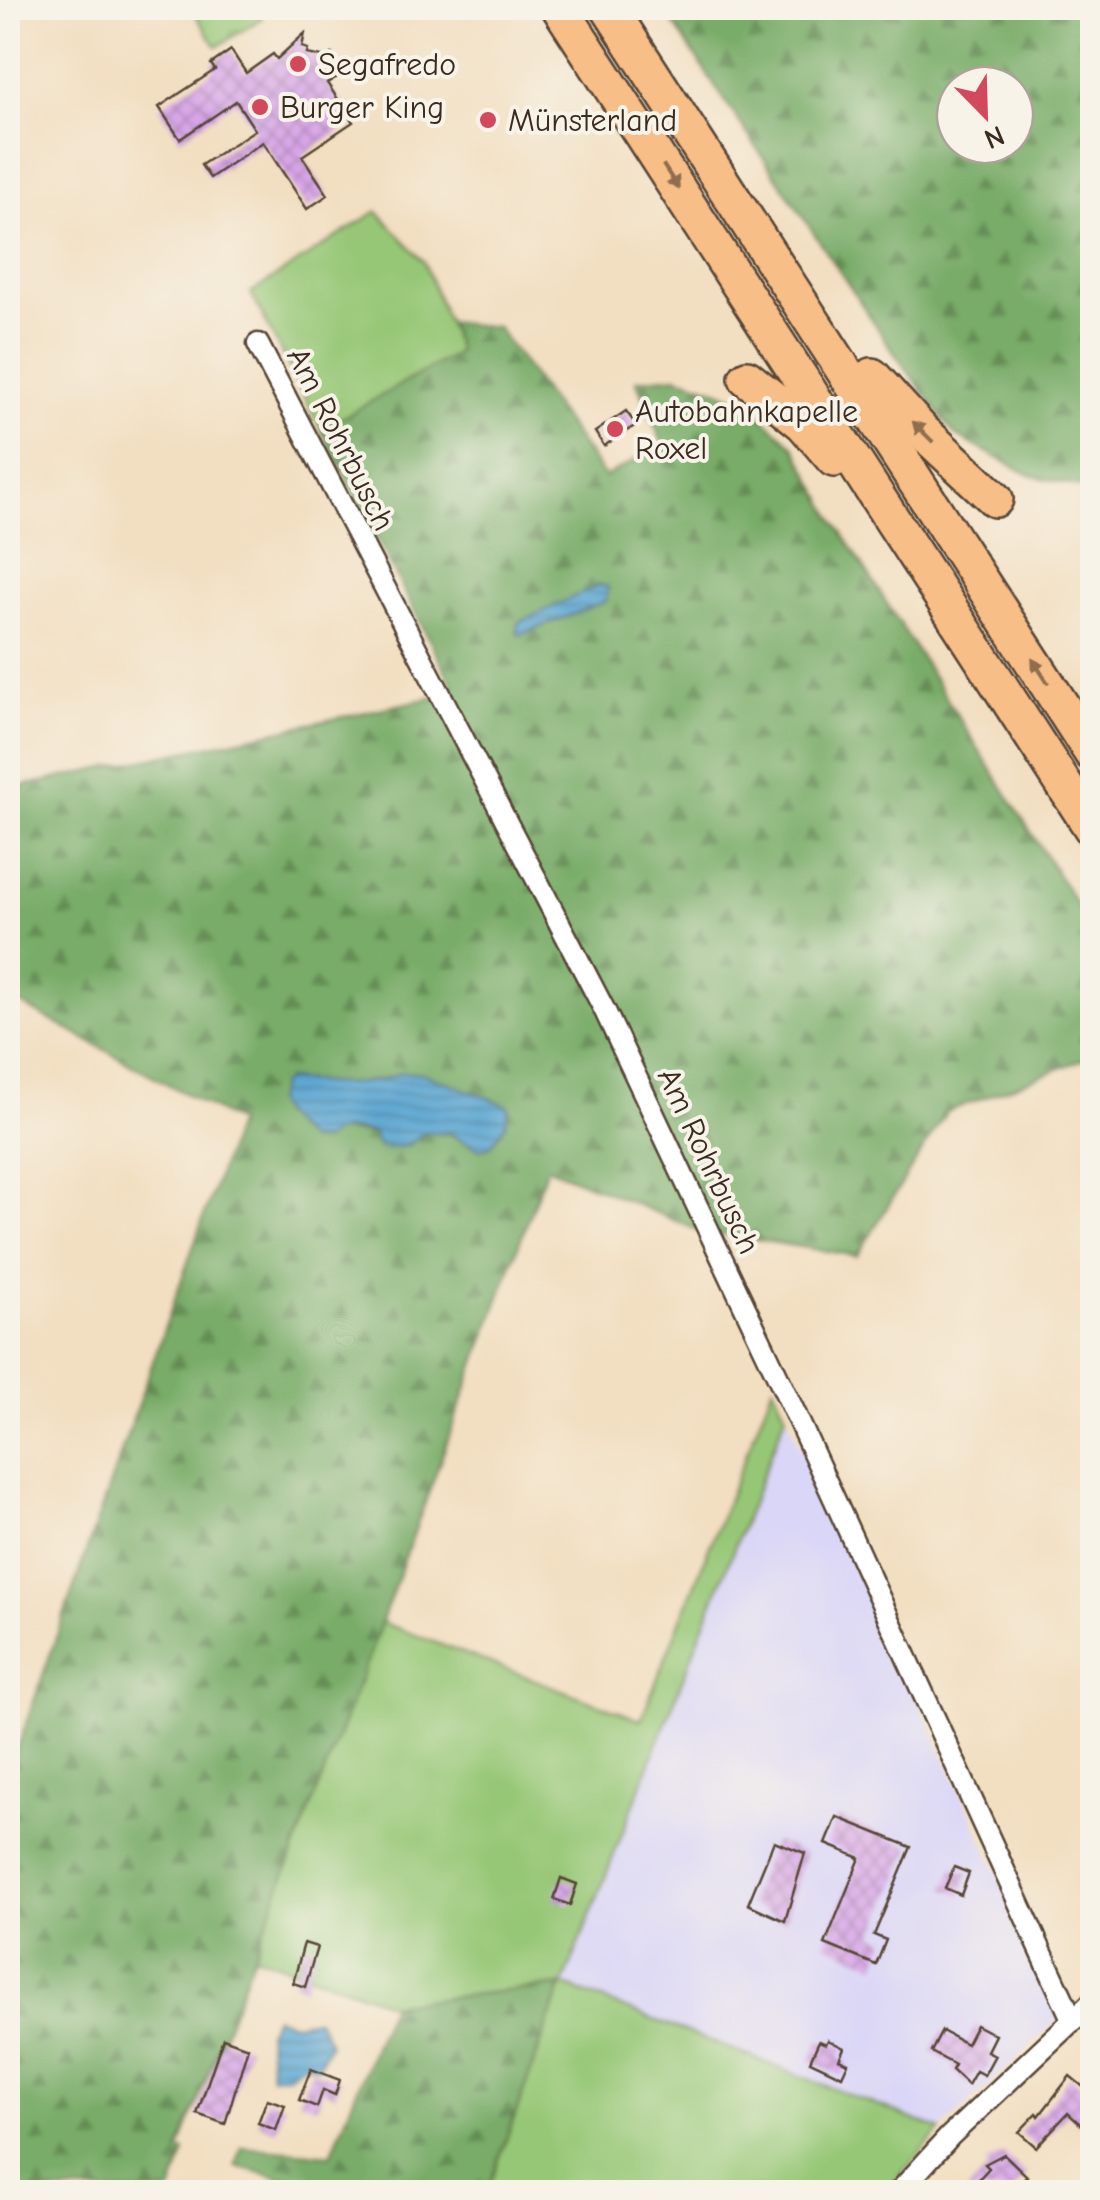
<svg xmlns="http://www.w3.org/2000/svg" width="1100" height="2200" viewBox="0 0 1100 2200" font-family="'Comic Neue',sans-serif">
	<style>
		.built { fill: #dad6f7 }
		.grass { fill: #96c776; stroke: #68784a; stroke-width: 2.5 }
		.forest { fill: url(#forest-firs); stroke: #5a6b42; stroke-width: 2.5; fill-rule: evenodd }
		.park { fill: url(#park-crowns); stroke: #68784a; stroke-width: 2.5 }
		.water { fill: url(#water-rules); stroke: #4a6878; stroke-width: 2.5 }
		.building { fill: url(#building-cross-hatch) }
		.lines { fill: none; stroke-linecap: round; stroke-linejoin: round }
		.street-casing { stroke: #564536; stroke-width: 25 }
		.highway-casing { stroke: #564536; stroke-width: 40 }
		.street { stroke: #fff; stroke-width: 20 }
		.highway { stroke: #f7be88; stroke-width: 35 }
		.oneway { fill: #906d4e }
		.poi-dot { fill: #d1495b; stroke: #f7f3e8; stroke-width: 4 }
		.labels { text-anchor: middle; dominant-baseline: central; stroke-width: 8; stroke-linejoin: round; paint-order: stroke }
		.poi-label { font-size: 32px; fill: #3b2a1e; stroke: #f7f3e8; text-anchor: start }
		.street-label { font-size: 32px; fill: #3b2a1e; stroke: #f7f3e8 }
	</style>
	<defs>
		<pattern id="forest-firs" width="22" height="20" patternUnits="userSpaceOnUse" patternTransform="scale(2.5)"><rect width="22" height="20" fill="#78ac67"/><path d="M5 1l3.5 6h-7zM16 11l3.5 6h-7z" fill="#648c54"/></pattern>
		<pattern id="park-crowns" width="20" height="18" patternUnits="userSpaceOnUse" patternTransform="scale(2.5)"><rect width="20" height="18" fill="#96c776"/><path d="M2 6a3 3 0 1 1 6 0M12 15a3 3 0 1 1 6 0" fill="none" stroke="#7ca260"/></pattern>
		<pattern id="water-rules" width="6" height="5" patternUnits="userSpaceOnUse" patternTransform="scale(2.5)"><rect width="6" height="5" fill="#59a5d2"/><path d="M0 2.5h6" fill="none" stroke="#4b87aa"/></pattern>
		<pattern id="building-cross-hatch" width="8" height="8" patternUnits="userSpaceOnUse" patternTransform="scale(2.5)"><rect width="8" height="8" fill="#d8a6e8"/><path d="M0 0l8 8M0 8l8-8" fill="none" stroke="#b087bb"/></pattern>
	</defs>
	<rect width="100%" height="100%" fill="#f7f3e8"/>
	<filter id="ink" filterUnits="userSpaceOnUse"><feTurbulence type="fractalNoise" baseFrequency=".01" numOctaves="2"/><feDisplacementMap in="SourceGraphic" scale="20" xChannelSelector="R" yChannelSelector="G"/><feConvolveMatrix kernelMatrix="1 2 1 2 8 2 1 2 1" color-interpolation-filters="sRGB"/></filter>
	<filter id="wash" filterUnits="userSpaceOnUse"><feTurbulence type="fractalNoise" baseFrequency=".0048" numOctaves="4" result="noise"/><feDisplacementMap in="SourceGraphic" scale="40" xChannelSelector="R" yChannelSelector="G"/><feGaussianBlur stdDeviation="2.25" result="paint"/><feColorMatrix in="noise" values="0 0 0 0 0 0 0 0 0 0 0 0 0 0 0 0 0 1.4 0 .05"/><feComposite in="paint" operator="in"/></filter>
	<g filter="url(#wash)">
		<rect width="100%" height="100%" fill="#f2dec0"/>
		<path class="built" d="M786 1415 1063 2014 941 2130 562 1985Z"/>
		<g class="grass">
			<path d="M377 211 424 262 459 352 321 430 251 293Z"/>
			<path d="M773 1386 786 1415 563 1985 941 2130 885 2192H487L562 1985 391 2004 252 1954 381 1622 641 1720Z"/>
		</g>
		<g class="forest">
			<path d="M663 8H1092V490L1030 475 955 435 895 354ZM955 85H1015V145H955Z"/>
			<path d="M448 322 497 327 605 477 663 445 636 380 676 376 713 388 746 403 794 446 836 523 1092 929V1056L946 1112 857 1256 700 1231 547 1167 374 1643 179 2150 185 2152 171 2192H8V1775L237 1122 8 997V789L440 696 453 686 321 430 458 352ZM401 1073 506 1123 491 1146 480 1149 448 1133H423L407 1146 373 1133 334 1131 288 1079C329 1084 363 1089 401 1073Z"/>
			<path d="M562 1985 487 2192H333L236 2166 242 2147 331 2155 391 2004Z"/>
		</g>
		<path class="park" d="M191 8H255L262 18 217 47Z"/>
		<g class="water">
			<path d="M599 585 608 587 606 601 521 635 517 633 518 623Z"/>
			<path d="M401 1073H422L504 1104 509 1107 506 1123 491 1146 480 1149 449 1133H424C407 1146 399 1151 378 1146L373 1133C353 1130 339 1125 324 1141L307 1140 282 1115 275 1102 281 1084 288 1079C329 1084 363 1089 401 1073Z"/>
			<path d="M275 2017 293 2023 317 2019 330 2043 318 2066 303 2063 288 2075 271 2076 267 2031Z"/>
		</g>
		<g id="blocks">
			<g class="building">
				<path d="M305 33 302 47 308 49 307 54 326 58 332 54 344 73 327 83 353 122 302 156 328 195 307 209 263 142 210 178 201 165 255 130 236 101 180 139 159 107 215 70 211 64 231 50 246 73 273 54 277 59Z"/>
				<path d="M626 411 636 425 604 446 595 432Z"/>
				<path d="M837 1817 911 1847 874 1935 886 1940 876 1965 825 1944 860 1858 826 1844Z"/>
				<path d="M774 1841 805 1853 785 1921 748 1904Z"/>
				<path d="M954 1867 969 1873 961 1895 945 1888Z"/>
				<path d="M561 1878 577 1884 570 1905 554 1899Z"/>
				<path d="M304 1943 317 1947 305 1987 293 1983Z"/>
				<path d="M976 2025 995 2035 987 2051 995 2055 984 2075 976 2071 968 2085 952 2070 955 2065 931 2052 942 2031 966 2044Z"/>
				<path d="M223 2038 248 2047 225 2124 197 2114Z"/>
				<path d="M828 2040 844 2048 839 2059 848 2063 842 2076 810 2061 819 2041 826 2044Z"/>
				<path d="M311 2069 340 2080 335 2095 323 2090 317 2107 299 2100Z"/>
				<path d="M1070 2076 1092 2094V2135L1068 2113 1036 2147 1019 2132 1037 2113 1039 2116Z"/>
				<path d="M267 2099 285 2105 276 2130 258 2123Z"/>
				<path d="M1004 2154 1027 2176 1011 2192H967L989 2168 985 2164Z"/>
			</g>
		</g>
	</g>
	<g filter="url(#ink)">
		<use href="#blocks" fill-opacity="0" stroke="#564536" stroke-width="2.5"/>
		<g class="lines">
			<defs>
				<g id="street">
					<path d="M258 344 604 1009 794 1411 1073 2021"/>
					<path d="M899 2192 950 2136 1092 2002"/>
				</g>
				<g id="highway">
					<path d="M560 8 1092 828"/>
					<path d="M609 8 1092 753"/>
					<path d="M872 376 922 431 995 499"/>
					<path d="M747 378 804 424 834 459"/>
				</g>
			</defs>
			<use href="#street" class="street-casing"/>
			<use href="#highway" class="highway-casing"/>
			<use href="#street" class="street"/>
			<use href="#highway" class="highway"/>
		</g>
		<defs><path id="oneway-solid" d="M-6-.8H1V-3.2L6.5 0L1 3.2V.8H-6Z" transform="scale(2.5)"/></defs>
		<g class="oneway">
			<use href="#oneway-solid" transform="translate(671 177) rotate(57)"/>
			<use href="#oneway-solid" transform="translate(923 432) rotate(-135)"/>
			<use href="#oneway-solid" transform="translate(1040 671) rotate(-123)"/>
		</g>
	</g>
	<g class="poi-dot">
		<circle cx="298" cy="64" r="10"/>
		<circle cx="260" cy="107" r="10"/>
		<circle cx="488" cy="120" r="10"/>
		<circle cx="615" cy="429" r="10"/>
	</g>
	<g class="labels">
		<g class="poi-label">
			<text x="318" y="64">Segafredo</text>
			<text x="280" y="107">Burger King</text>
			<text x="508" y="120">Münsterland</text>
			<text x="635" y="411">Autobahnkapelle<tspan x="635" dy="37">Roxel</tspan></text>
		</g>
		<g class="street-label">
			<text transform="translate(341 439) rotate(63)">Am Rohrbusch</text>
			<text transform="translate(709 1161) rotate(65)">Am Rohrbusch</text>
		</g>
	</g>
	<rect width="1100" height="2200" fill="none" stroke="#f7f3e8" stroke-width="40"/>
	<g transform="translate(985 115) rotate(157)"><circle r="48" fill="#f7f3e8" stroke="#aca397" stroke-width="2.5"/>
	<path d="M0-8L18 38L0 25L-18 38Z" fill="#d1495b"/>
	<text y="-15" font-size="28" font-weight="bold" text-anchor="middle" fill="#3b2a1e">N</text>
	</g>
</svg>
